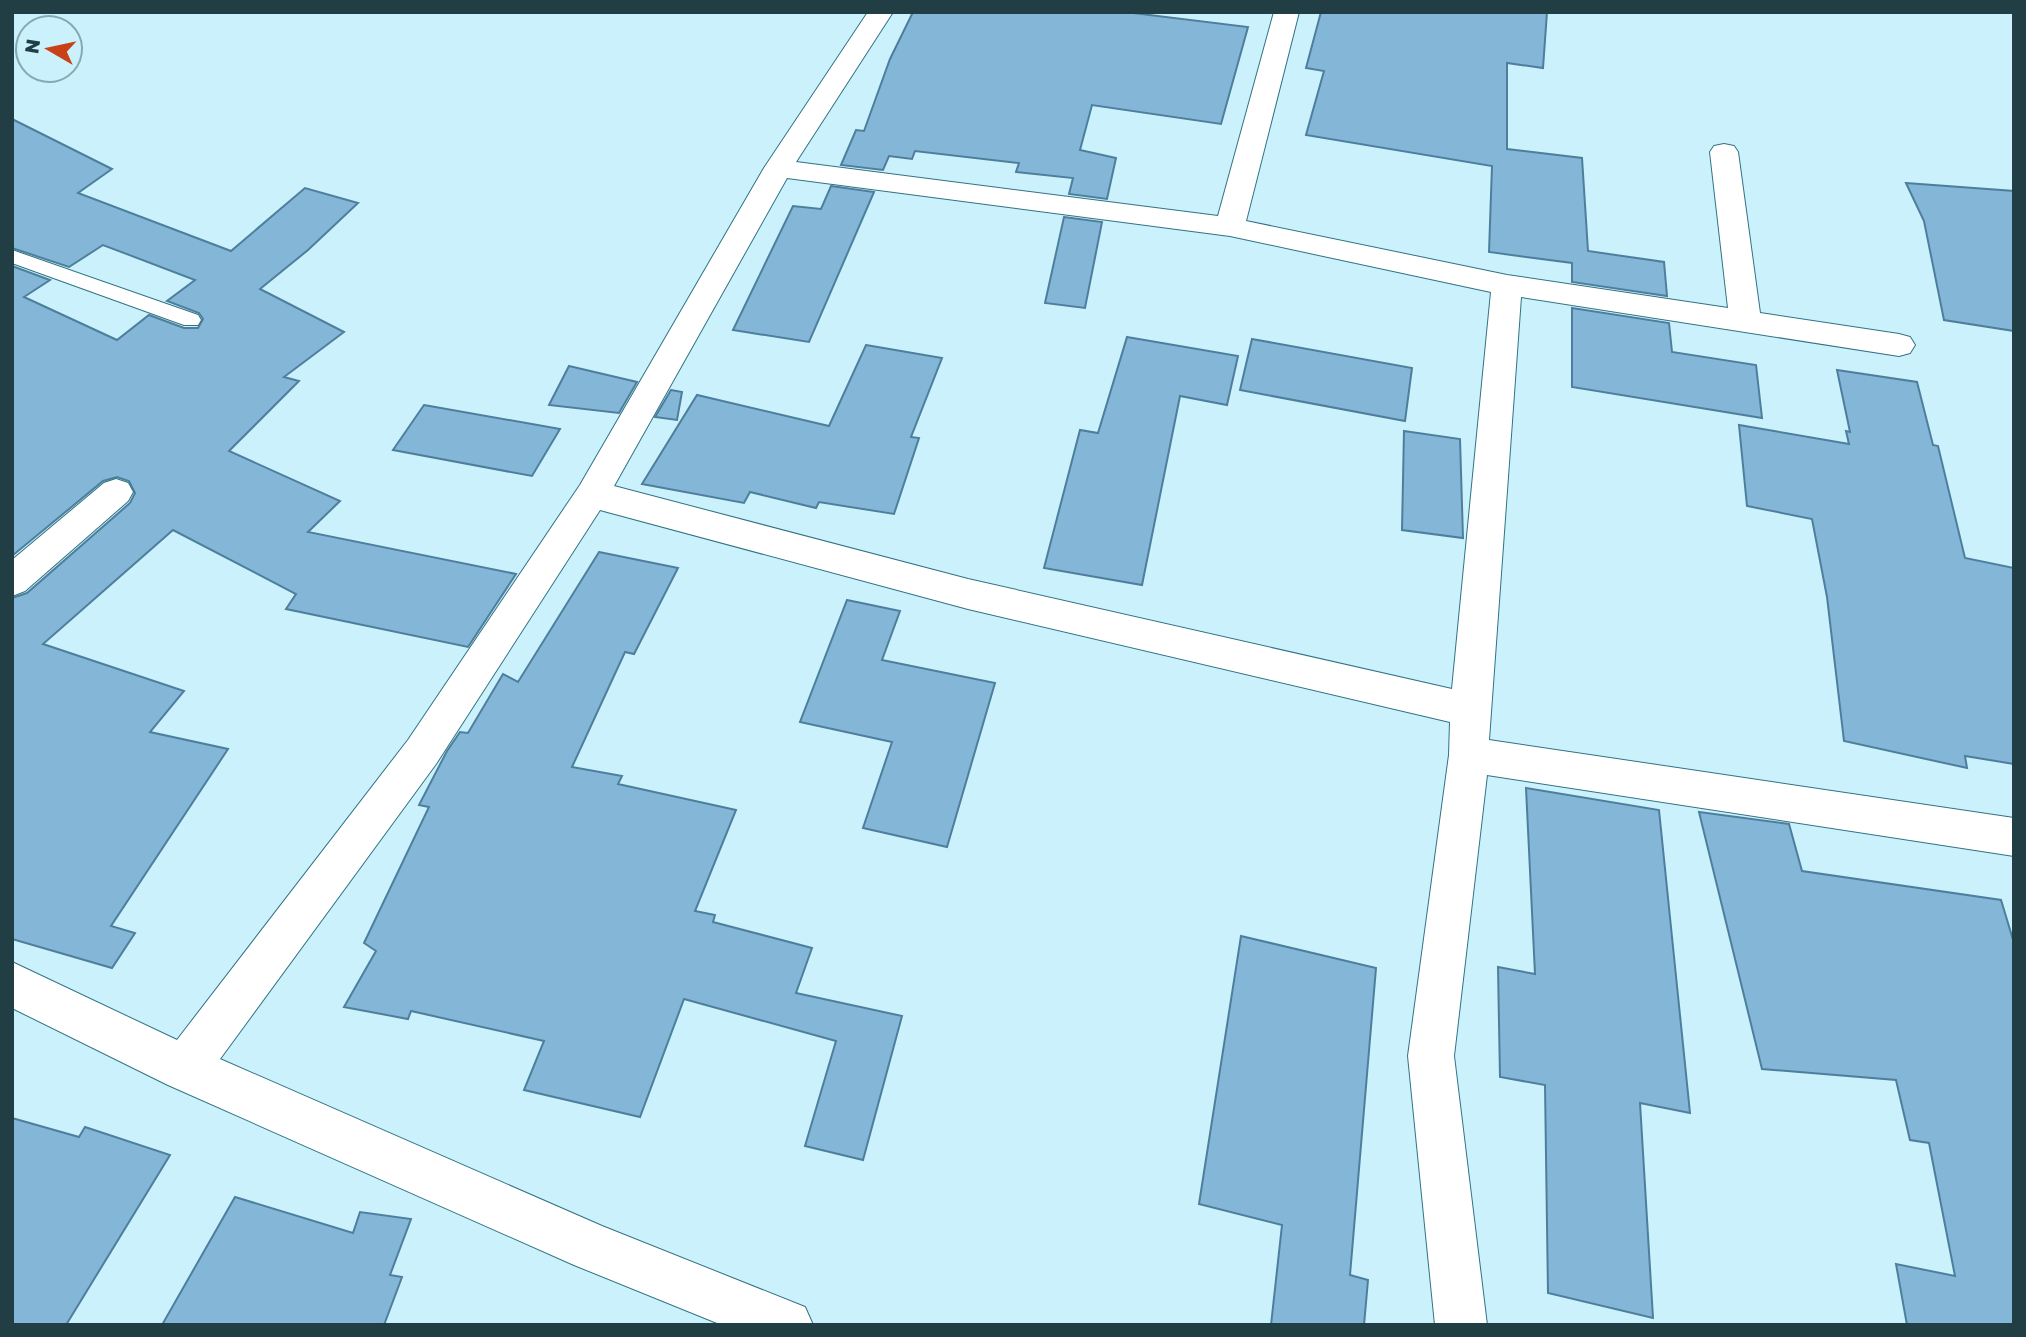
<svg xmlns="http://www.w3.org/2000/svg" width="2026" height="1337" viewBox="0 0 2026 1337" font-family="'Golos Text',sans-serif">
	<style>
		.building { fill: #84b7d7; stroke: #4d7f9d; stroke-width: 2 }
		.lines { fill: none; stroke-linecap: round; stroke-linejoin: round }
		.service-casing { stroke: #317383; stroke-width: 2 }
		.minor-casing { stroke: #317383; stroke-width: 2 }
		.service { fill: #fff; fill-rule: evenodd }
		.minor { fill: #fff; fill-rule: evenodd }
	</style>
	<rect width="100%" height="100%" fill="#caf1fc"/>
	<g class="building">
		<path d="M913 12H1125L1248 27 1221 124 1092 105 1080 150 1116 158 1107 199 1069 194 1073 178 1016 172 1019 163 915 151 912 159 889 156 883 170 841 165 856 130 864 131 890 59Z"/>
		<path d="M1321 12H1547L1543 68 1507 63V149L1582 158 1588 251 1664 262 1667 296 1572 282V263L1489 252 1492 166 1306 135 1324 71 1306 68Z"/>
		<path d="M12 119 112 169 78 193 231 251 305 188 358 203 308 250 260 289 344 332 284 377 299 381 229 451 340 501 308 532 516 574 468 647 286 609 296 594 173 530 43 644 184 691 150 732 228 749 111 926 135 933 112 968 12 939V598L27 593 130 503 135 493 129 481 117 477 103 481 12 556V266L50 280 24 297 117 340 149 315 184 328H198L203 319 199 313 167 301 195 280 103 245 69 267 12 248Z"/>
		<path d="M1906 183 2014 191V331L1944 320 1924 221Z"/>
		<path d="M831 186 874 192 809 342 733 330 793 206 821 209Z"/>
		<path d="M1064 217 1102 222 1085 308 1045 303Z"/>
		<path d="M1572 308 1669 323 1672 352 1756 365 1762 418 1572 387Z"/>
		<path d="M1127 337 1238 356 1227 405 1180 396 1142 585 1044 568 1080 430 1098 433Z"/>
		<path d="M1252 339 1412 368 1405 421 1240 390Z"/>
		<path d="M866 345 942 358 911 437 919 438 894 514 819 502 816 508 750 492 744 503 642 484 697 395 829 426Z"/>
		<path d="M569 366 637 382 619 413 549 405Z"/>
		<path d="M1837 370 1917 382 1933 445 1938 446 1965 558 2014 568V764L1965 756 1967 768 1844 741 1827 597 1812 519 1747 506 1739 425 1849 444 1846 431 1850 432Z"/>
		<path d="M671 390 682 392 677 420 655 417Z"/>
		<path d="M424 405 560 429 532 476 393 450Z"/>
		<path d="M1404 431 1460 439 1463 538 1402 530Z"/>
		<path d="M599 552 678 568 634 654 625 652 572 767 622 776 618 784 736 810 695 911 715 915 713 922 812 948 796 993 902 1016 863 1160 805 1146 836 1041 684 999 640 1117 524 1090 544 1041 411 1011 408 1019 344 1007 376 951 364 943 429 807 419 805 447 751 460 732 468 733 503 674 518 682Z"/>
		<path d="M847 600 900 611 882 660 995 683 947 847 863 828 892 742 800 722Z"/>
		<path d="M1526 788 1659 810 1690 1113 1640 1103 1653 1318 1548 1293 1545 1085 1500 1077 1498 967 1535 974Z"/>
		<path d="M1699 812 1789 824 1802 871 2001 900 2014 943V1325H1907L1896 1264 1955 1276 1929 1143 1910 1140 1896 1080 1762 1069Z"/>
		<path d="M1241 936 1376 968 1350 1275 1368 1280 1364 1325H1271L1282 1225 1199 1204Z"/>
		<path d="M12 1118 79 1137 85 1127 170 1155 66 1325H12Z"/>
		<path d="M235 1197 353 1233 360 1212 411 1219 390 1275 402 1277 384 1325H162Z"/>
	</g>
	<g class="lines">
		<defs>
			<path id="service" d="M12 250 198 315 201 320 198 325H184L12 263Z"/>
			<g id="minor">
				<path d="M868 12H893L796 162 1218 216 1274 12H1299L1246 221 1507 275 1728 308 1710 152 1714 146 1724 144 1734 146 1738 152 1760 313 1899 334 1910 337 1915 345 1910 353 1899 356 1521 297 1489 740 2014 818V856L1487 775 1454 1056 1487 1325H1435L1408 1056 1449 755 1450 722 968 609 600 510 436 764 220 1059 602 1226 805 1307 813 1325H722L574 1265 168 1085 12 1008V962L177 1040 408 740 580 485 764 168ZM787 178 1230 236 1491 292 1452 689 968 579 614 486Z"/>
				<path d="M116 479 128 483 133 492 128 501 25 591 12 596V560L104 483Z"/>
			</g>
		</defs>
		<use href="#service" class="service-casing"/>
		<use href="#minor" class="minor-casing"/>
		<use href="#service" class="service"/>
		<use href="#minor" class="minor"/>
	</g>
	<rect width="2026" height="1337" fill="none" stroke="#223e45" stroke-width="28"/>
	<g transform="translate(49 49) rotate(279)"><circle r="33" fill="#caf1fc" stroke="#87a9b3" stroke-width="2"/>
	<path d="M0-5L12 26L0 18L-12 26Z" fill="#c94116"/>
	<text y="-10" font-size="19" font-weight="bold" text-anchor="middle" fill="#223e45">N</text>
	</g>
</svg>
